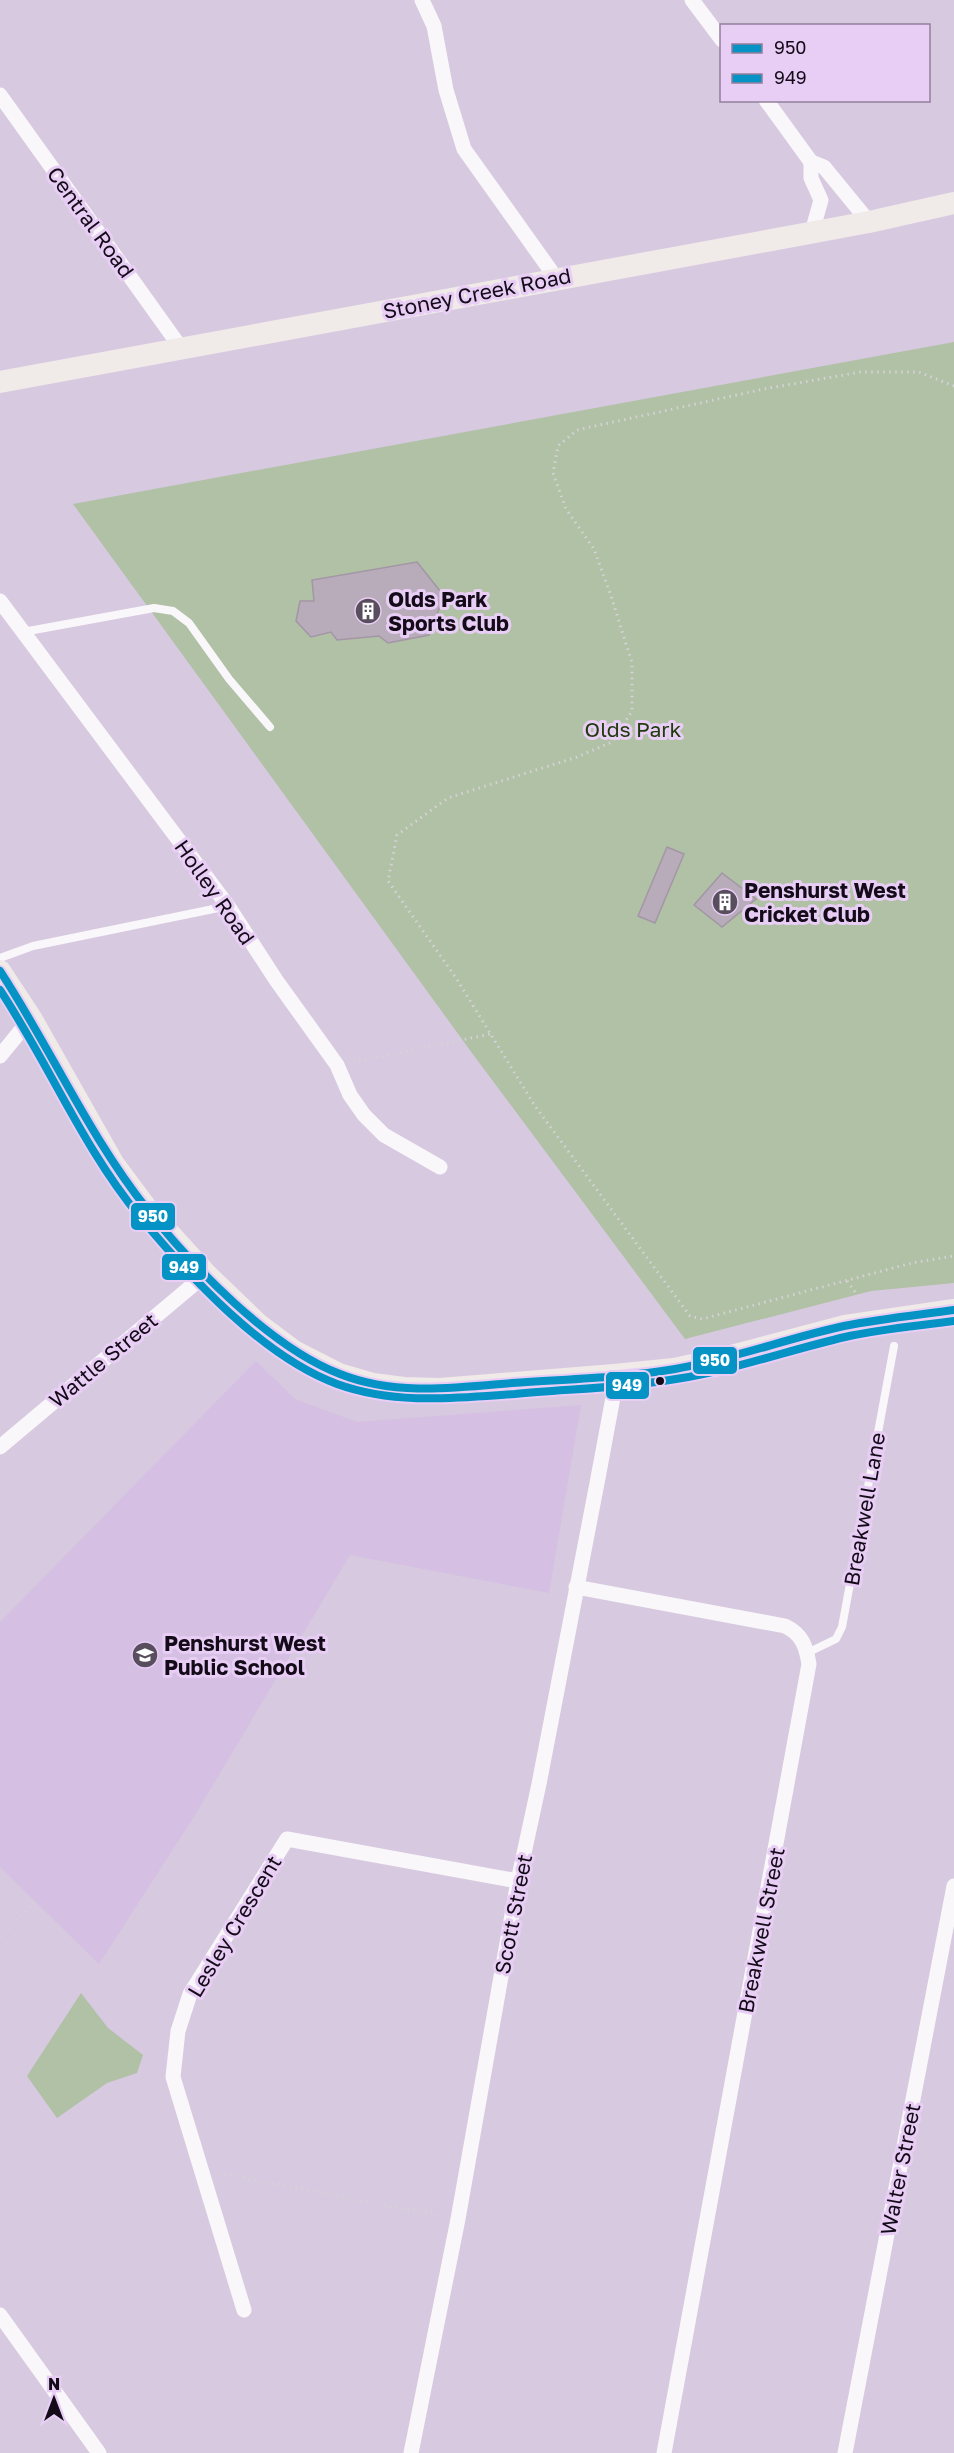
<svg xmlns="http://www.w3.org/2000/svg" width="954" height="2453" viewBox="0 0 954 2453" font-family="'Golos Text',sans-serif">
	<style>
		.built { fill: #d5bfe2 }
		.green { fill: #b0c1a6 }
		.building { fill: #b8abba; stroke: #a396a5; stroke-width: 1.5 }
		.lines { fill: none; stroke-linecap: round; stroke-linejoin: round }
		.path { stroke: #d6d2d8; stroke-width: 3; stroke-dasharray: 1.5 4.5; stroke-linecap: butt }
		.lane { stroke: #f9f7fa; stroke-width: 8 }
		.street { stroke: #f9f7fa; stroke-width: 15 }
		.primary { stroke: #f0eae9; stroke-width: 22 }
		.bus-1-casing { stroke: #e8cdf5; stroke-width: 12 }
		.bus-2-casing { stroke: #e8cdf5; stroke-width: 12 }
		.bus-1 { stroke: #0493c4; stroke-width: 8 }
		.bus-2 { stroke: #0493c4; stroke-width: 8 }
		.bus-dot { fill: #140b19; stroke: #e8cdf5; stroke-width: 2 }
		.labels { text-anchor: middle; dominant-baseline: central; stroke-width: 6; stroke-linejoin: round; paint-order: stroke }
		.street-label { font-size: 21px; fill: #140b19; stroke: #e8cdf5 }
		.poi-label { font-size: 21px; font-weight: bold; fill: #140b19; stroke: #e8cdf5; text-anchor: start }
		.park-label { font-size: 21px; fill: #203b0b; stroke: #e8cdf5 }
		.line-badge { stroke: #e8cdf5; stroke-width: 2 }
		.badge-label { font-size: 16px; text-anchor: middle; font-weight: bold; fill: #fff }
	</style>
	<rect width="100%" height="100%" fill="#d7c9df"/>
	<path class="built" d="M256 1361 295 1399 357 1422 581 1405 549 1593 350 1555 195 1815 99 1964 0 1867V1622Z"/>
	<g class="green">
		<path d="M954 342V1283L871 1291 685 1339 472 1053 73 504Z"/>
		<path d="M81 1993 108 2028 143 2055 137 2073 107 2083 57 2118 27 2076Z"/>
	</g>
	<g class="building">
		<path d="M417 562 444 596 429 635 388 643 379 636 337 640 331 632 311 637 296 621 300 601H314L312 580Z"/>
		<path d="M667 847 684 854 655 923 638 916Z"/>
		<path d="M722 873 756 899 722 927 694 905Z"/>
	</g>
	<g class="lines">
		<g class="path">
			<path d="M954 386 919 372H861L764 389 577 430 558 446 553 473 566 509 594 549 612 599 632 663V711L612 742 577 757 448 798 397 835 388 881 456 978 535 1106 690 1316 702 1319 912 1263 954 1256"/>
			<path d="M353 1062 491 1034"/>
			<path d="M847 1281 859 1297"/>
			<path d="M0 1938 36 1900"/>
			<path d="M219 2173 442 2216"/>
		</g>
		<g class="lane">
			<path d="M23 632 154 608 173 611 189 623 229 679 270 727"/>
			<path d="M0 958 33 946 228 906"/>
			<path d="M807 1653 836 1639 842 1627 894 1346"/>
		</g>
		<g class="street">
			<path d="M422 0 434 26 446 90 464 149 556 278"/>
			<path d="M692 0 722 40"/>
			<path d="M0 95 181 348"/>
			<path d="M766 100 811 162"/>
			<path d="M812 232 821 200 811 178V162L824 167 869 222"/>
			<path d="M0 601 228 906 276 980 337 1065 350 1095 364 1115 384 1135 440 1167"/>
			<path d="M0 1056 31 1018"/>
			<path d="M0 1447 206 1274"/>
			<path d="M576 1587 785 1626C802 1634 806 1646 809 1664L664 2453"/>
			<path d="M244 2310 173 2077 178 2031 190 1994 287 1839 518 1881"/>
			<path d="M0 2315 99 2453"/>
			<path d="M411 2453 458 2219 518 1881 539 1784 598 1478 614 1392V1375"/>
			<path d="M845 2453 954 1886"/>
		</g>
		<g class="primary">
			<path d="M0 382 869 222 954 203"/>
			<path d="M0 971 31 1018 113 1163 148 1210 206 1274 258 1324 294 1351 339 1374 373 1384 404 1388 440 1389 614 1375 674 1369 720 1359 845 1326 954 1310"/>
		</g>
		<defs>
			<path id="bus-1" d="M0 971C51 1049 89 1136 147 1209 193 1267 270 1347 340 1374 395 1396 455 1388 512 1383 566 1379 622 1378 675 1369 733 1359 788 1338 844 1326 880 1319 918 1315 954 1310"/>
			<path id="bus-2" d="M0 990C49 1064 83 1148 140 1217 189 1276 263 1357 337 1384 395 1405 455 1398 515 1394 568 1389 623 1388 676 1379 734 1370 789 1350 845 1337 881 1329 918 1326 954 1321"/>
		</defs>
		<use href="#bus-1" class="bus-1-casing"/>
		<use href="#bus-2" class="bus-2-casing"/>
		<use href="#bus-1" class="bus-1"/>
		<use href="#bus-2" class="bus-2"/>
	</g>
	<defs>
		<symbol id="building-disc" viewBox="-11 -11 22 22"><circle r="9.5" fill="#584e5e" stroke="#e8cdf5"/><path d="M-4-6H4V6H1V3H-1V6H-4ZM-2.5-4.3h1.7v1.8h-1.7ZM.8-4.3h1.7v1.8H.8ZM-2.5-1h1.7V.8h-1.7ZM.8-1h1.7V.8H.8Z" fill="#fff"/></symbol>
		<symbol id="school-disc" viewBox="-11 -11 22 22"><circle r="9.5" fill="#584e5e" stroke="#e8cdf5"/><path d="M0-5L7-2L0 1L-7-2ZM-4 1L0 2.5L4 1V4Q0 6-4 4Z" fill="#fff"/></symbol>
	</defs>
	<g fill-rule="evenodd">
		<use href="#building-disc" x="353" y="596" width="30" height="30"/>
		<use href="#building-disc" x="710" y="887" width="30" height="30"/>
		<use href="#school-disc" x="130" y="1640" width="30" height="30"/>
	</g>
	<circle class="bus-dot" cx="660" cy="1381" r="5"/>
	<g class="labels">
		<g class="street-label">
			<text transform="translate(91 222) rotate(54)">Central Road</text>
			<text transform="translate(477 293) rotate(-11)">Stoney Creek Road</text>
			<text transform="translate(215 892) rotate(55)">Holley Road</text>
			<text transform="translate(103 1360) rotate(-40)">Wattle Street</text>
			<text transform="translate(864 1509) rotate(-80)">Breakwell Lane</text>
			<text transform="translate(513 1914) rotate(-79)">Scott Street</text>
			<text transform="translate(234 1926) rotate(-59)">Lesley Crescent</text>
			<text transform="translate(761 1930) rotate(-79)">Breakwell Street</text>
			<text transform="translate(900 2169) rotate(-79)">Walter Street</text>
		</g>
		<g class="poi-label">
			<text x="388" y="599">Olds Park<tspan x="388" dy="24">Sports Club</tspan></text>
			<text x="744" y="890">Penshurst West<tspan x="744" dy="24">Cricket Club</tspan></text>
			<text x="164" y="1643">Penshurst West<tspan x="164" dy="24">Public School</tspan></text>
		</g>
		<g class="park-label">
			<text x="633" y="729">Olds Park</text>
		</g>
	</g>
	<g class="line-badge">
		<rect x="130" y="1202" width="46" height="29" rx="6" fill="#0493c4"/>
		<rect x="161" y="1253" width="46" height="28" rx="6" fill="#0493c4"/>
		<rect x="692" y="1346" width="46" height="29" rx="6" fill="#0493c4"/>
		<rect x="605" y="1371" width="45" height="29" rx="6" fill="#0493c4"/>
	</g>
	<g class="badge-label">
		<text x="153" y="1222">950</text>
		<text x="184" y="1273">949</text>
		<text x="715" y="1366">950</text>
		<text x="627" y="1391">949</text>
	</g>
	<rect x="720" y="24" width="210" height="78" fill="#e8cdf5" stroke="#937f9d" stroke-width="1.5"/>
	<rect x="732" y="44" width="30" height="9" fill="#0493c4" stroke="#937f9d" stroke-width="1.5"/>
	<text x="774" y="54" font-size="18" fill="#140b19">950</text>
	<rect x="732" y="74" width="30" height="9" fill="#0493c4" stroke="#937f9d" stroke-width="1.5"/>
	<text x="774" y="84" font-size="18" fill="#140b19">949</text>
	<g transform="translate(54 2399)" stroke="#e8cdf5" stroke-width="4.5" paint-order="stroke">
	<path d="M0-4.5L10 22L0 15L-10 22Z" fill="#140b19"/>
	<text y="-9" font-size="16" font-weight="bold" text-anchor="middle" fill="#140b19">N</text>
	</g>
</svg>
